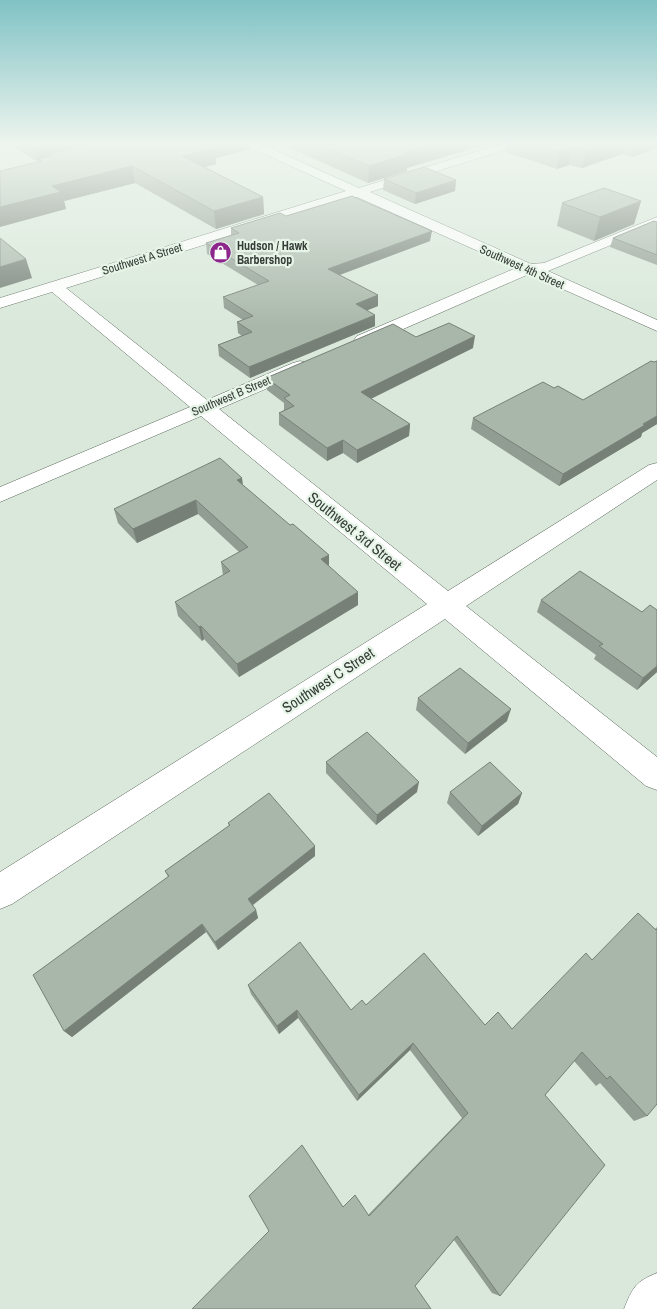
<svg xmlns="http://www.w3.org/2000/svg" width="657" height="1309" viewBox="0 0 657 1309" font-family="'Archivo Narrow',sans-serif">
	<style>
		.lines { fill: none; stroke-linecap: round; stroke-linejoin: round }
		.minor-casing { stroke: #586559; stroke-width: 1 }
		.minor { fill: #fff; fill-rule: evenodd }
		.wall { fill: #919d92 }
		.shaded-wall { fill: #768077 }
		.building { fill: #a9b7aa; stroke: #768077 }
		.labels { text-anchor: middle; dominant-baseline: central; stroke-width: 4.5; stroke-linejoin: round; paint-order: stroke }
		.far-poi-label { font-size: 12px; font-weight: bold; fill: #363c37; stroke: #e6f5e7; text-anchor: start }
		.far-street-label { font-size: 12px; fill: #363c37; stroke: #e6f5e7 }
		.street-label { font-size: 15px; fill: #363c37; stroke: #e6f5e7 }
	</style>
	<rect width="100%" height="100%" fill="#d9e8da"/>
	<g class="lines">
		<defs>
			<g id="minor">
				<path d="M245 144H261L359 188 501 144H519L517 146 370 192 531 264 544 263 657 217V226L548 271 657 320V331L529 274 369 344 363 345 357 344 354 340 357 336 516 268 357 197 66 288 207 400 293 363 300 361 307 363 309 367 307 371 219 409 448 591 649 465 657 463V480L466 606 657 757V790L646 786 445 619 12 904 0 909V872L427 604 201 416 0 502V487L190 407 52 292 0 308V298L346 191 247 146Z"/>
				<path d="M657 1273V1309H624C633 1287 635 1282 657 1273Z"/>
			</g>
		</defs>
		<use href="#minor" class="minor-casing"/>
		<use href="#minor" class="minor"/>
	</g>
	<g class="wall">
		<path d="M8 144H249L250 149 216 158V164L205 167 263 197 264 214 216 229 135 183 64 201 66 209 38 162Z"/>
		<path d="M281 144H495L489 146 485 145 407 168V171L368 183Z"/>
		<path d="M507 144H657L632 157 622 154 582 168 569 165 557 169 506 152Z"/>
		<path d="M384 179 456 180 455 191 415 204 383 190Z"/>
		<path d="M641 201 634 224 594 241 557 226 562 203Z"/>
		<path d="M286 216 430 241 340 275 378 295V306L367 310 375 326 250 378 219 356 218 345 242 336 238 333 237 322 243 320 224 308 223 297 258 285 207 254 206 243 231 235V228Z"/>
		<path d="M657 222V265L610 247 613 238Z"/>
		<path d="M416 337 473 348 371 399 410 424 409 436 357 463 343 453 327 461 279 425V413L284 410V403L267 390 266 378Z"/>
		<path d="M657 361V424L642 433 641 437 559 486 471 429 473 418 554 388 583 400Z"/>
		<path d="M242 478 243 485 329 566 358 605 239 677 204 639 202 641 178 616 175 602 223 575 221 562 239 552 198 514 137 543 118 523 114 509Z"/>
		<path d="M541 600 642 612 657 672 637 690 594 659 596 655 537 612Z"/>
		<path d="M418 698 507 721 465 754 416 710Z"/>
		<path d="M326 762 417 792 376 825 326 773Z"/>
		<path d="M450 792 522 793 518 804 478 836 447 803Z"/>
		<path d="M228 823 315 846V856L253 905 256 910 258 918 218 950 206 932 72 1037 64 1031 168 877 165 871 229 826Z"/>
		<path d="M657 927V1104L647 1116 634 1121 600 1083 596 1086 574 1061 545 1095 500 1296 492 1293 454 1240 415 1286 343 1207 368 1215 462 1118 410 1050 357 1101 298 1018 279 1034 251 994 248 985 351 1010 366 1005 485 1025 512 1029 592 960 655 929Z"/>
	</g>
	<g class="shaded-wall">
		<path d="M46 144H120L51 156 49 154 50 160 42 161 38 159 35 146Z"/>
		<path d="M206 144H249L250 149 216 158V164L185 173 182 156Z"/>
		<path d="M434 144H485L407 168V171L368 183 369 166 404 153Z"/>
		<path d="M608 144H625L622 154 582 168 586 151Z"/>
		<path d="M636 144H657V148L632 157Z"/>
		<path d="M573 148 569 165 557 169 560 152Z"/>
		<path d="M132 166 135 183 64 201 66 209 0 227V207L52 186Z"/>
		<path d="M456 180 455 191 415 204 416 193Z"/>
		<path d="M263 197 264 214 216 229 214 211Z"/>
		<path d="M641 201 634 224 594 241 600 217Z"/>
		<path d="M432 231 430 241 328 279V269Z"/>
		<path d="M26 259 32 278 0 288V267Z"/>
		<path d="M378 295V306L356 315V304Z"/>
		<path d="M375 315V326L250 378 249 367Z"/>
		<path d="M475 336 473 348 360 404 361 392Z"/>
		<path d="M657 416V424L642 433 641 437 559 486 563 474Z"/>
		<path d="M410 424 409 436 357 463V450Z"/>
		<path d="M343 440V453L327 461V448Z"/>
		<path d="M242 478 243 492 237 480Z"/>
		<path d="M196 500 198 514 137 543 133 529Z"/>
		<path d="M329 555V569L321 559Z"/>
		<path d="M358 592V605L239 677 237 664Z"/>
		<path d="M201 626 204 639 202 641 199 627Z"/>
		<path d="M657 666V672L637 690 643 678Z"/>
		<path d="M511 709 507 721 465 754 468 743Z"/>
		<path d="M419 782 417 792 376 825 377 815Z"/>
		<path d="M522 793 518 804 478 836 482 826Z"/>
		<path d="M315 846V856L250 907 248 899Z"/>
		<path d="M256 910 258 918 218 950 215 942Z"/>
		<path d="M202 924 206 932 72 1037 64 1031Z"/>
		<path d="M297 1010 298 1018 279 1034 277 1026Z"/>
		<path d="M413 1043 410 1050 357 1101 359 1095Z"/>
	</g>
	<g class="building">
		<path d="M31 144H46L35 146Z"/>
		<path d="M93 144H206L215 148 182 156 263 197 214 211 132 166 52 186 61 192 0 207V171L42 161 38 159 51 156 49 154Z"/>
		<path d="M317 144H434L404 153 408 154 369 166Z"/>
		<path d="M534 144H608L586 151 573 148 560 152Z"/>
		<path d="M424 167 456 180 416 193 384 179Z"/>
		<path d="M604 188 641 201 600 217 562 203Z"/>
		<path d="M352 196 432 231 328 269 378 295 356 304 375 315 249 367 218 345 252 332 237 322 253 316 223 297 269 281 206 243 239 233 231 228 280 213 286 216Z"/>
		<path d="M654 221 657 222V255L613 238Z"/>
		<path d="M0 238 26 259 0 267Z"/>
		<path d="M449 323 475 336 361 392 410 424 357 450 343 440 327 448 279 413 294 406 284 398 290 395 266 378 393 324 416 337Z"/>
		<path d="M651 361 654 362 657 361V416L643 424 645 425 563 474 473 418 543 382 554 388 558 386 583 400Z"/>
		<path d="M220 458 242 478 237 480 290 525 293 524 329 555 321 559 358 592 237 664 201 626 199 627 175 602 230 571 221 562 248 547 196 500 133 529 114 509Z"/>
		<path d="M580 571 642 612 650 605 657 610V666L643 678 599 646 603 644 541 600Z"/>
		<path d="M460 668 511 709 468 743 418 698Z"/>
		<path d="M367 732 419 782 377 815 326 762Z"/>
		<path d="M490 762 522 793 482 826 450 792Z"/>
		<path d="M269 793 315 846 248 899 256 910 215 942 202 924 64 1031 33 975 169 876 165 871 230 825 228 823Z"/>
		<path d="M638 913 656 930 657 929V1104L647 1116 610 1076 607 1079 582 1052 545 1095 605 1165 500 1296 457 1236 415 1286 431 1309H192L269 1231 249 1196 302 1145 343 1207 355 1195 369 1216 468 1113 413 1043 359 1095 297 1010 277 1026 248 985 300 942 351 1010 362 1000 366 1005 424 953 485 1025 498 1012 512 1029 586 953 592 960Z"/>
	</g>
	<linearGradient id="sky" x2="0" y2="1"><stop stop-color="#80c2c5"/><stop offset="0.44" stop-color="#eef5ee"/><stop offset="1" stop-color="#eef5ee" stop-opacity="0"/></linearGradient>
	<rect width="657" height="327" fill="url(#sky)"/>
	<defs>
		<symbol id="shop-disc" viewBox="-11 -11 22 22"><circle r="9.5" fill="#8c268c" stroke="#e6f5e7"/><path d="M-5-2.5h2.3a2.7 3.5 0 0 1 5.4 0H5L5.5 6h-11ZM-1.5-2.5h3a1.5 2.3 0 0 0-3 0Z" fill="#fff"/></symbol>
	</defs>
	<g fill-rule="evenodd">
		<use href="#shop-disc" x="208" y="240" width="25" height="25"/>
	</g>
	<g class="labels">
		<g class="far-poi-label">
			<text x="237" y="246">Hudson / Hawk<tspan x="237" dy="14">Barbershop</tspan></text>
		</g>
		<g class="far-street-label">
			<text transform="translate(142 259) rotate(-17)">Southwest A Street</text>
			<text transform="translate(522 267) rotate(24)">Southwest 4th Street</text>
			<text transform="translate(231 396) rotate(-23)">Southwest B Street</text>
		</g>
		<g class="street-label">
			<text transform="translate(355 531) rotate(39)">Southwest 3rd Street</text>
			<text transform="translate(328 680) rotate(-33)">Southwest C Street</text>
		</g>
	</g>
</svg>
